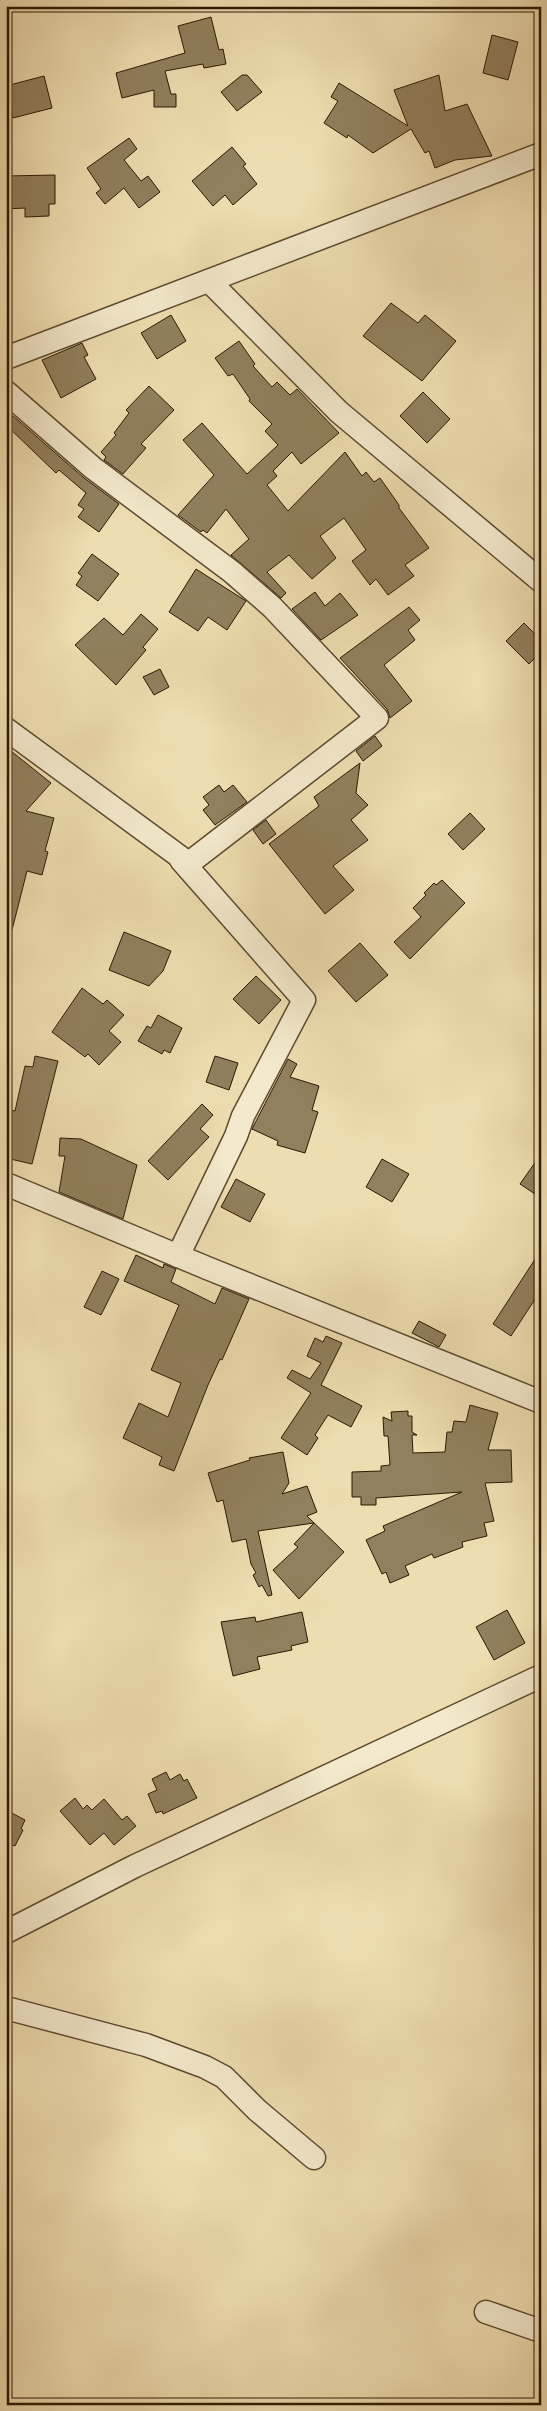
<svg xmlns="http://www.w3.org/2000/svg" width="547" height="2411" viewBox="0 0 547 2411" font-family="Vollkorn,serif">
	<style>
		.building { fill: #917f5d; stroke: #2d1904 }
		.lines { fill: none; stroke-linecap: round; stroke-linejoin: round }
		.minor-casing { stroke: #5d4a2f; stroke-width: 25 }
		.minor { stroke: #f4e9cc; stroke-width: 22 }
	</style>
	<rect width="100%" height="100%" fill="#eeddb0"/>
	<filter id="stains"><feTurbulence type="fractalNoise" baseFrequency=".004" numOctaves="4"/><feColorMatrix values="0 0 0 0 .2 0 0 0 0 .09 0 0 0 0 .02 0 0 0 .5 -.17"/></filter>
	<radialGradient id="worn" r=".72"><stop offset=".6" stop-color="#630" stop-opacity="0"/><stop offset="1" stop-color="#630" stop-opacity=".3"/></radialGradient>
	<g class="building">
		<path d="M211 17 219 50 223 49 226 64 204 68 203 64 165 71 171 94H176V107H154V90L122 98 116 73 185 53 178 26Z"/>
		<path d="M492 35 518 42 508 80 483 73Z"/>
		<path d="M242 75H247L262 92 237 111 221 92Z"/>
		<path d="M439 75 445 111 467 104 492 156 455 160 435 168 429 151 425 153 411 129 373 153 348 135 347 138 324 123 338 101 331 97 339 83 408 126 394 90Z"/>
		<path d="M44 76 52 108 13 118 6 86Z"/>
		<path d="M129 138 137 149 124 160 141 181 148 176 160 192 139 208 124 188 105 204 96 193 101 189 87 168Z"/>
		<path d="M232 147 246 164 243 166 257 184 233 205 225 195 213 206 192 181Z"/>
		<path d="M55 175V204H49V216L25 217V208L6 209V176Z"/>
		<path d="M391 303 418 323 425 315 456 341 422 381 363 336Z"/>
		<path d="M171 315 186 341 157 359 141 333Z"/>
		<path d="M239 341 255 364 253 366 272 387 277 382 290 395 297 389 339 433 301 464 292 452 273 471 277 476 267 485 288 511 345 452 362 476 366 472 374 482 380 478 399 505V508L429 548 405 565 414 576 388 595 376 579 370 585 352 561 366 550 344 518 320 536 336 558 312 579 289 555 267 572 286 593 281 598 231 555 249 539 226 509 207 533 203 530 201 532 178 515 214 475 183 440 202 423 247 474 278 445 265 431 272 424 249 401 250 399 233 374 228 376 215 358Z"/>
		<path d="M82 343 88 355 84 357 96 379 61 398 42 360Z"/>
		<path d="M149 386 174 410 141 444 146 448 123 474 104 460 106 457 101 452 116 435 114 433 129 413 126 410Z"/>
		<path d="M423 392 450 419 427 443 400 416Z"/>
		<path d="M13 416 84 478 119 504 99 532 78 517 84 509 78 505 86 493 59 470 56 473 6 425Z"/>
		<path d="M92 554 119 574 98 601 76 585 82 576 78 573Z"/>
		<path d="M196 569 246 601 227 630 208 617 198 631 169 612Z"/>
		<path d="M315 592 325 606 340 593 358 615 321 640 292 609Z"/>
		<path d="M409 607 420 620 408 630 415 640 384 665 412 701 390 718 387 709 340 658Z"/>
		<path d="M141 614 158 629 143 647 146 650 116 685 75 645 104 618 123 635Z"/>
		<path d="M524 623 541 640V652L529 664 506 641Z"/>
		<path d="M160 669 169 687 154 695 143 677Z"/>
		<path d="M375 736 382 746 363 761 356 751Z"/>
		<path d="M6 747 51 783 26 811 54 818 45 851 48 852 42 875 27 871 11 934 6 933Z"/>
		<path d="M360 763 356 793 368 805 351 820 368 840 333 866 354 890 325 914 269 844 319 806 314 797Z"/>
		<path d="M219 785 224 792 233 785 247 802 215 825 203 810 209 805 203 797Z"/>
		<path d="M470 813 485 829 463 850 448 834Z"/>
		<path d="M266 820 276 834 263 844 253 830Z"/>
		<path d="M442 880 465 903 410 959 394 942 421 917 413 908 426 895 424 893 434 883 436 885Z"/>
		<path d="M124 932 171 951 163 971 149 986 109 970Z"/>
		<path d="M360 943 388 975 356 1002 328 971Z"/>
		<path d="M256 976 281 1000 259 1024 233 999Z"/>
		<path d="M82 988 103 1004 107 1000 124 1015 109 1031 121 1042 99 1065 88 1054 85 1057 52 1032Z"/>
		<path d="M158 1015 182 1028 170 1053 164 1050 162 1054 138 1041 147 1026 151 1028Z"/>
		<path d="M35 1056 58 1061 32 1164 6 1158V1109L15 1111 25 1066 33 1067Z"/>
		<path d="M215 1056 238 1063 229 1090 206 1082Z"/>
		<path d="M288 1059 297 1064 290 1077 319 1086 312 1110 318 1112 305 1153 277 1145 278 1141 252 1129Z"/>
		<path d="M202 1104 213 1115 200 1129 209 1137 168 1180 148 1161Z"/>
		<path d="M60 1138 81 1139 137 1165 123 1219 59 1192 65 1156H59Z"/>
		<path d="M541 1154V1198L520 1184Z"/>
		<path d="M382 1159 409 1174 392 1202 366 1187Z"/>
		<path d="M236 1179 265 1194 250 1222 221 1207Z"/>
		<path d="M541 1250V1290L511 1336 493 1324Z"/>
		<path d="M136 1255 163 1268 164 1264 176 1269 171 1282 215 1304 222 1288 249 1299 222 1360 220 1359 208 1385 174 1471 159 1465 162 1457 123 1438 139 1403 168 1417 181 1383 151 1370 179 1305 124 1281Z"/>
		<path d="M102 1271 119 1279 101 1315 84 1307Z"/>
		<path d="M419 1321 446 1335 439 1347 412 1333Z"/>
		<path d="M326 1336 342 1343 321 1385 362 1406 351 1427 328 1415 315 1435 318 1438 307 1455 281 1438 311 1393 287 1378 292 1370 310 1379 321 1363 307 1356 315 1338 323 1342Z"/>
		<path d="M470 1405 498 1413 488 1450H511L512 1482 485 1483 494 1521 484 1523 487 1536 462 1542 463 1547 434 1558 432 1554 405 1566 409 1575 390 1583 386 1572 382 1574 366 1540 385 1531 383 1526 462 1492 376 1498V1505H361V1497H352V1472L381 1471V1466L390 1465 388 1436H384L383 1417 392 1421 391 1412 408 1411V1416H412V1432L417 1435H412L413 1453 445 1452 447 1432H452L454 1421 466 1422Z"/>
		<path d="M283 1452 289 1483 282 1494 307 1486 317 1512 307 1516 344 1552 299 1599 273 1570 298 1547 294 1544 314 1523 258 1531 272 1595 268 1596 262 1585 259 1587 253 1575 256 1573 251 1564 246 1539 232 1542 223 1500 217 1502 208 1473 250 1460 249 1458Z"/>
		<path d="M507 1610 525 1643 494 1660 476 1627Z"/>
		<path d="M302 1612 308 1642 291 1646 292 1650 257 1657 260 1669 233 1676 221 1622 255 1617 256 1622Z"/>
		<path d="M166 1772 170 1780 180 1774 184 1781 187 1779 197 1798 163 1814 162 1811 156 1813 148 1794 157 1790 152 1779Z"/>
		<path d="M75 1798 83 1809 87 1805 92 1810 104 1799 122 1820 127 1816 136 1826 114 1845 104 1833 90 1845 60 1811Z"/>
		<path d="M6 1810 25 1820 21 1829 23 1830 15 1846 12 1845 6 1856Z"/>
	</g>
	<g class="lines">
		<defs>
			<g id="minor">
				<path d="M209 281 339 412 541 581"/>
				<path d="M6 358 541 154"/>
				<path d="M6 392 93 468 232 572 272 607 377 718 193 860 187 862 6 729"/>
				<path d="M6 1184 207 1268 541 1402"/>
				<path d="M178 1256 236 1136 243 1116 304 1000 181 860"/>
				<path d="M6 1932 135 1866 541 1676"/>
				<path d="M6 2008 146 2045 205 2067 224 2077 257 2110 314 2158"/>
				<path d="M486 2312 541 2331"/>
			</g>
		</defs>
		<use href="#minor" class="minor-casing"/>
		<use href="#minor" class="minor"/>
	</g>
	<rect width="547" height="2411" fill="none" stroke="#eeddb0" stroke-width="25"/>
	<rect x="8" y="8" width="532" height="2396" fill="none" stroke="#2d1904" stroke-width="2.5"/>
	<rect x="12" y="12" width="522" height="2386" fill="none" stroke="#2d1904"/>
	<rect width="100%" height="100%" filter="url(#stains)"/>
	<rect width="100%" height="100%" fill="url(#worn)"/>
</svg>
